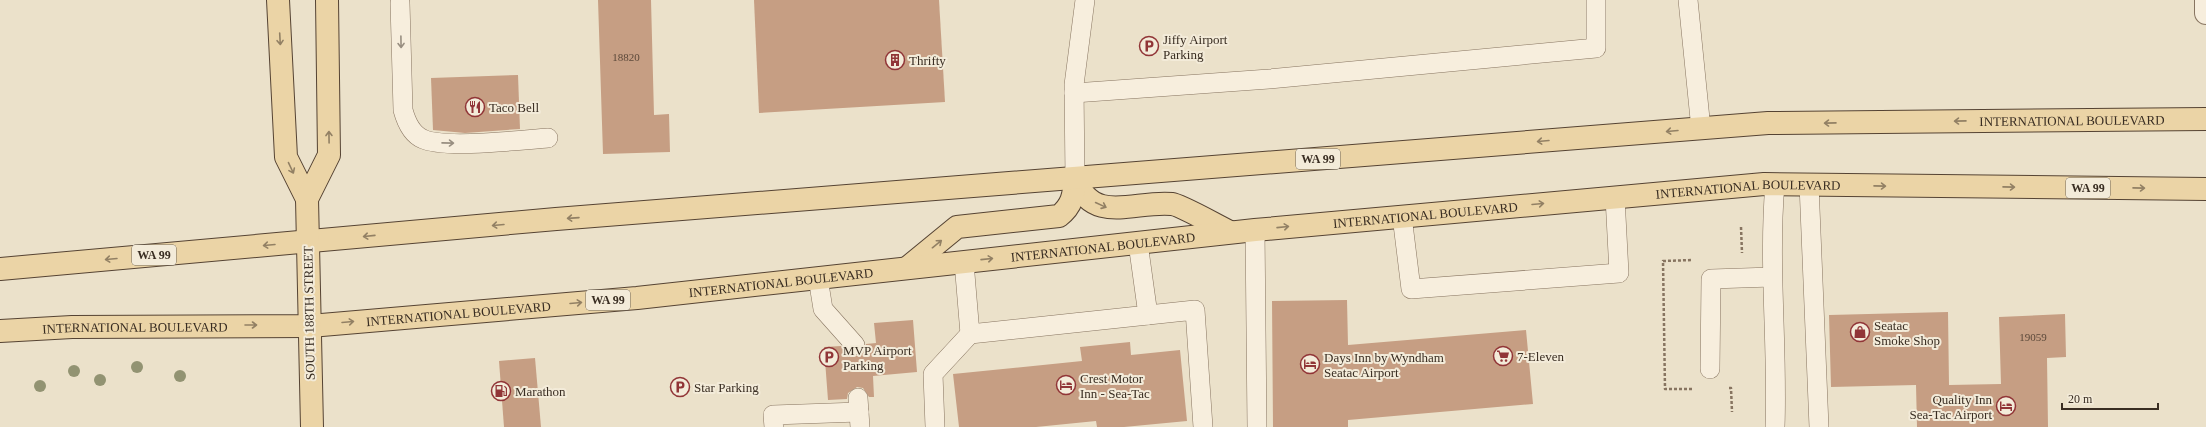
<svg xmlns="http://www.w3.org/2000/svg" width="2206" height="427" viewBox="0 0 2206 427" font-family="'Times New Roman',serif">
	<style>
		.building { fill: #c69e83 }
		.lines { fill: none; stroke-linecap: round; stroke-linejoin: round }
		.service-casing { stroke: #877460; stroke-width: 20 }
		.tertiary-casing { stroke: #877460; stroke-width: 24 }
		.primary-casing { stroke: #554333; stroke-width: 24 }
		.path { stroke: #877460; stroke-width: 2.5; stroke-dasharray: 3 2; stroke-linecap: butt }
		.service { stroke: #f7eedd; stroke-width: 19 }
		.tertiary { stroke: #f7eedd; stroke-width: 22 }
		.primary { stroke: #ebd4a6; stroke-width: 22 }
		.tree { fill: #929372 }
		.oneway { stroke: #928064 }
		.oneway2 { stroke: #988e80 }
		.labels { text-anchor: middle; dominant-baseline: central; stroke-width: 4; stroke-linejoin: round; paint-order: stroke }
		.number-label { font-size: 11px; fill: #5c493a }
		.shield { fill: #f3ebd9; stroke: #716659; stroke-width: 1 }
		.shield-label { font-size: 12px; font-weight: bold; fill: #392d22 }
		.poi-label { font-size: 13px; fill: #392d22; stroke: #f3ebd9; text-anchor: start }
		.street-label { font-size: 13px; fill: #392d22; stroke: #f3ebd9 }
	</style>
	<rect width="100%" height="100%" fill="#ebe1ca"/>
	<g class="building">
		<path d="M598 0H651L654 115 669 114 670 152 603 154Z"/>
		<path d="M754 0H939L945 102 759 113Z"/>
		<path d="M518 75 520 129 465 133 433 130 431 78Z"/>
		<path d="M1347 300 1348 345 1526 330 1533 404 1348 420V427H1273L1272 301Z"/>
		<path d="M1948 312 1949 385 2001 384 1999 317 2065 314 2066 357 2047 358 2048 427H1917L1916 385 1831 387 1829 315Z"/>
		<path d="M913 320 917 372 873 376 874 397H869L863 388 857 387 848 393 847 399 828 400 824 347 841 346 851 355 858 356 863 353 866 344 876 343 874 323Z"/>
		<path d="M1130 342 1131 355 1180 350 1187 421 1124 427H1097L1096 421 1036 427H959L953 374 1082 361 1080 347Z"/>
		<path d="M535 358 541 427H504L499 361Z"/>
	</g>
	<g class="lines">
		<defs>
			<g id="service">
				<path d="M1688 0 1701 129"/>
				<path d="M400 3 403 110C406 121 411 134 423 139 445 149 520 140 548 138"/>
				<path d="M1074 93 1269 79 1596 48V0"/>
				<path d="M1075 179 1074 85 1085 0"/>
				<path d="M1809 184 1819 427"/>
				<path d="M1402 216 1411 289 1619 273 1615 197"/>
				<path d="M1255 230 1257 427"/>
				<path d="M964 262 970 334 1148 315 1138 243"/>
				<path d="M818 278 823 309 855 345"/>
				<path d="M1148 315 1195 310 1203 427"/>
				<path d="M1710 369 1711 279 1772 277"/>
				<path d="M858 398 860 427"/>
				<path d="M774 427 773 415 859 412"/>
				<path d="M935 427 933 374 970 334"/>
				<path d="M1775 427C1778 346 1768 265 1775 184"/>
			</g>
			<path id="tertiary" d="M2206 0V13"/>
			<g id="primary">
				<path d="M278 0 286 157 307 199"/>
				<path d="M1075 179C1094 226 1135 200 1172 204 1181 205 1219 227 1230 232"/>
				<path d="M907 268 957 227 1059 216C1072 206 1074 195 1075 179"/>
				<path id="s1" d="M0 269 556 219 1768 123 2206 119"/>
				<path id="s2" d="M0 331 72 327 310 326 637 298 1255 230 1764 184 2206 189"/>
				<path d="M312 427 307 199 329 155 327 0"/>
			</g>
		</defs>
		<use href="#service" class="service-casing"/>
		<use href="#tertiary" class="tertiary-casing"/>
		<use href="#primary" class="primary-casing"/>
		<g class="path">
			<path d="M1741 227 1742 253"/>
			<path d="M1729 388H1731L1732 412"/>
			<path d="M1692 389H1665L1663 261 1692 260"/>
		</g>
		<use href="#service" class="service"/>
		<use href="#tertiary" class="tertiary"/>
		<use href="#primary" class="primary"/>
	</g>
	<g class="tree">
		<circle cx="137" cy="367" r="6"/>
		<circle cx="74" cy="371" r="6"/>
		<circle cx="180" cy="376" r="6"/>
		<circle cx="100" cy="380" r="6"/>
		<circle cx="40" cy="386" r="6"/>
	</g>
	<defs><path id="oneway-shaft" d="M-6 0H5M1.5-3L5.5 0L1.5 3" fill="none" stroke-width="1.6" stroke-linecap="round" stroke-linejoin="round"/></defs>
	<g class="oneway">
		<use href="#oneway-shaft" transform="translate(280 39) rotate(87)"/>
		<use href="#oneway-shaft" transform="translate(1960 121) rotate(179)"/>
		<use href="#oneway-shaft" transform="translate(1830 123) rotate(179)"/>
		<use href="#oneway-shaft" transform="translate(1672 131) rotate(175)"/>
		<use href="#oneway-shaft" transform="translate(329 137) rotate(-91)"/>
		<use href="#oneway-shaft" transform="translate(1543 141) rotate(175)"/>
		<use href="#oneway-shaft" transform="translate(291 168) rotate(65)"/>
		<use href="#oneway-shaft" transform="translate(1880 186) rotate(1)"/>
		<use href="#oneway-shaft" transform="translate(2009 187) rotate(1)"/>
		<use href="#oneway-shaft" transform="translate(2139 188) rotate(1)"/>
		<use href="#oneway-shaft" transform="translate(1538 204) rotate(-5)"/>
		<use href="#oneway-shaft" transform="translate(1101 205) rotate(25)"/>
		<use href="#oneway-shaft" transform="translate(573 218) rotate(176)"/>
		<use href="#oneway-shaft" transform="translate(498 225) rotate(175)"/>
		<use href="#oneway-shaft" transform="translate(1283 227) rotate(-6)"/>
		<use href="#oneway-shaft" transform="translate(369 236) rotate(174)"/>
		<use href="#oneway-shaft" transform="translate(937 244) rotate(-39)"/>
		<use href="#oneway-shaft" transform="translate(269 245) rotate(175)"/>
		<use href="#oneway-shaft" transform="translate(111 259) rotate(175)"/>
		<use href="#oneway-shaft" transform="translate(987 259) rotate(-6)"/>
		<use href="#oneway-shaft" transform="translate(576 303) rotate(-5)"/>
		<use href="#oneway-shaft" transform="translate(348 322) rotate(-5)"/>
		<use href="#oneway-shaft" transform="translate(251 325)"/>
	</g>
	<g class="oneway2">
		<use href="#oneway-shaft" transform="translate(401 42) rotate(89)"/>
		<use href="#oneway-shaft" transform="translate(448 143) rotate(1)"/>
	</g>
	<defs>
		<symbol id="parking-ring" viewBox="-11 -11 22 22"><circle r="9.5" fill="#f3ebd9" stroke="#913537" stroke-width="1.5"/><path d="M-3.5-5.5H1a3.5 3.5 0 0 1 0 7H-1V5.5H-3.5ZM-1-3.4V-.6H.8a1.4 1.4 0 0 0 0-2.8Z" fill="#913537"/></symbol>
		<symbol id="building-ring" viewBox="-11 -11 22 22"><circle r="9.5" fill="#f3ebd9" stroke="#913537" stroke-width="1.5"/><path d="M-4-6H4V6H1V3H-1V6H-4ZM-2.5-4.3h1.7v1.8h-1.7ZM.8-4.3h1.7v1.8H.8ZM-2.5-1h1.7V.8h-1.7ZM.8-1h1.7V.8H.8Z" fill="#913537"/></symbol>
		<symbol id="restaurant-ring" viewBox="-11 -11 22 22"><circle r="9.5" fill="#f3ebd9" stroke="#913537" stroke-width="1.5"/><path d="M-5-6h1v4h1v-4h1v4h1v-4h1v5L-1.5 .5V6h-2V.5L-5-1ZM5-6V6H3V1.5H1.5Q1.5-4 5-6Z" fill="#913537"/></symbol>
		<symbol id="shop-ring" viewBox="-11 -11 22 22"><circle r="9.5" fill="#f3ebd9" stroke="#913537" stroke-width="1.5"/><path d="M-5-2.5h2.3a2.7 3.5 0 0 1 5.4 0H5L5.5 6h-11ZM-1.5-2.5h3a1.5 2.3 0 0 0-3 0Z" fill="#913537"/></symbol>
		<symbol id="supermarket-ring" viewBox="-11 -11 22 22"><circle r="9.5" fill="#f3ebd9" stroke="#913537" stroke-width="1.5"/><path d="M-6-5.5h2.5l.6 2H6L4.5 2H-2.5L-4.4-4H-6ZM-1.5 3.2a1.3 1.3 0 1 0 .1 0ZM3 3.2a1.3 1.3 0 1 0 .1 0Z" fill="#913537"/></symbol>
		<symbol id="hotel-ring" viewBox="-11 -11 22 22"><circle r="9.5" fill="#f3ebd9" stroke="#913537" stroke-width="1.5"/><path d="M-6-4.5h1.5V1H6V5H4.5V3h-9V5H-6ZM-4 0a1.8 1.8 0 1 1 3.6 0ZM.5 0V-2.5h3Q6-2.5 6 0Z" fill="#913537"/></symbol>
		<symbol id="fuel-ring" viewBox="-11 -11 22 22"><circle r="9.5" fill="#f3ebd9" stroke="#913537" stroke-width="1.5"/><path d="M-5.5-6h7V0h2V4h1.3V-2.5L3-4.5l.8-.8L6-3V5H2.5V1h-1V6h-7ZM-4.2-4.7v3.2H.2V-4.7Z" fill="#913537"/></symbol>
	</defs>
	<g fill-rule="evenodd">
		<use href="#parking-ring" x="1138" y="35" width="22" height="22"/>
		<use href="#building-ring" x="884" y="49" width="22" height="22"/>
		<use href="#restaurant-ring" x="464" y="96" width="22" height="22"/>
		<use href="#shop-ring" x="1849" y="321" width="22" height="22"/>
		<use href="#supermarket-ring" x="1492" y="345" width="22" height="22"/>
		<use href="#parking-ring" x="818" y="346" width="22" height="22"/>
		<use href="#hotel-ring" x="1299" y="353" width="22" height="22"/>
		<use href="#hotel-ring" x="1055" y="374" width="22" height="22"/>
		<use href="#parking-ring" x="669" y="376" width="22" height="22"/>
		<use href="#fuel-ring" x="490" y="380" width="22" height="22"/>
		<use href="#hotel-ring" x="1995" y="395" width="22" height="22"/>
	</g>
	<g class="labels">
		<g class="number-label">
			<text x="626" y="57">18820</text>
			<text x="2033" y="337">19059</text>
		</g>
		<g class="shield">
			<rect x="1296" y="149" width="44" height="20" rx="3"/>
			<rect x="2066" y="178" width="44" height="20" rx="3"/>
			<rect x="132" y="245" width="44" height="20" rx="3"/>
			<rect x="586" y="290" width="44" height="20" rx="3"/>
		</g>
		<g class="shield-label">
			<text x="1318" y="159">WA 99</text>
			<text x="2088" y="188">WA 99</text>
			<text x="154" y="255">WA 99</text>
			<text x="608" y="300">WA 99</text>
		</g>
		<g class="poi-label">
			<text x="1163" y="39">Jiffy Airport<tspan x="1163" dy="15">Parking</tspan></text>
			<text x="909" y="60">Thrifty</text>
			<text x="489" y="107">Taco Bell</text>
			<text x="1874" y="325">Seatac<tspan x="1874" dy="15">Smoke Shop</tspan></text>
			<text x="843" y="350">MVP Airport<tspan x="843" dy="15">Parking</tspan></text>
			<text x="1517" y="356">7-Eleven</text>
			<text x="1324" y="357">Days Inn by Wyndham<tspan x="1324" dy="15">Seatac Airport</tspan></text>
			<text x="1080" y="378">Crest Motor<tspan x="1080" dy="15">Inn - Sea-Tac</tspan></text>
			<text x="694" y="387">Star Parking</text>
			<text x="515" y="391">Marathon</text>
			<text x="1992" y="399" text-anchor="end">Quality Inn<tspan x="1992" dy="15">Sea-Tac Airport</tspan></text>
		</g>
		<g class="street-label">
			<text stroke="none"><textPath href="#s1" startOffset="2078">INTERNATIONAL BOULEVARD</textPath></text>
			<text stroke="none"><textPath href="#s2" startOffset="1755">INTERNATIONAL BOULEVARD</textPath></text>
			<text stroke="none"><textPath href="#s2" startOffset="1431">INTERNATIONAL BOULEVARD</textPath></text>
			<text stroke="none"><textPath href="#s2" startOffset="1107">INTERNATIONAL BOULEVARD</textPath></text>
			<text stroke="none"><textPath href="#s2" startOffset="783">INTERNATIONAL BOULEVARD</textPath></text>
			<text transform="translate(309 313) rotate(-91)">SOUTH 188TH STREET</text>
			<text stroke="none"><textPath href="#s2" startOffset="459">INTERNATIONAL BOULEVARD</textPath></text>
			<text stroke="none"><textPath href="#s2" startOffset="135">INTERNATIONAL BOULEVARD</textPath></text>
		</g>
	</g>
	<path d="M2062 403v6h96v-6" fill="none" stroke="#392d22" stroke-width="2"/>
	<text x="2068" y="403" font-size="12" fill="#392d22" stroke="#f3ebd9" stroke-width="3" paint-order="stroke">20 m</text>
</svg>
